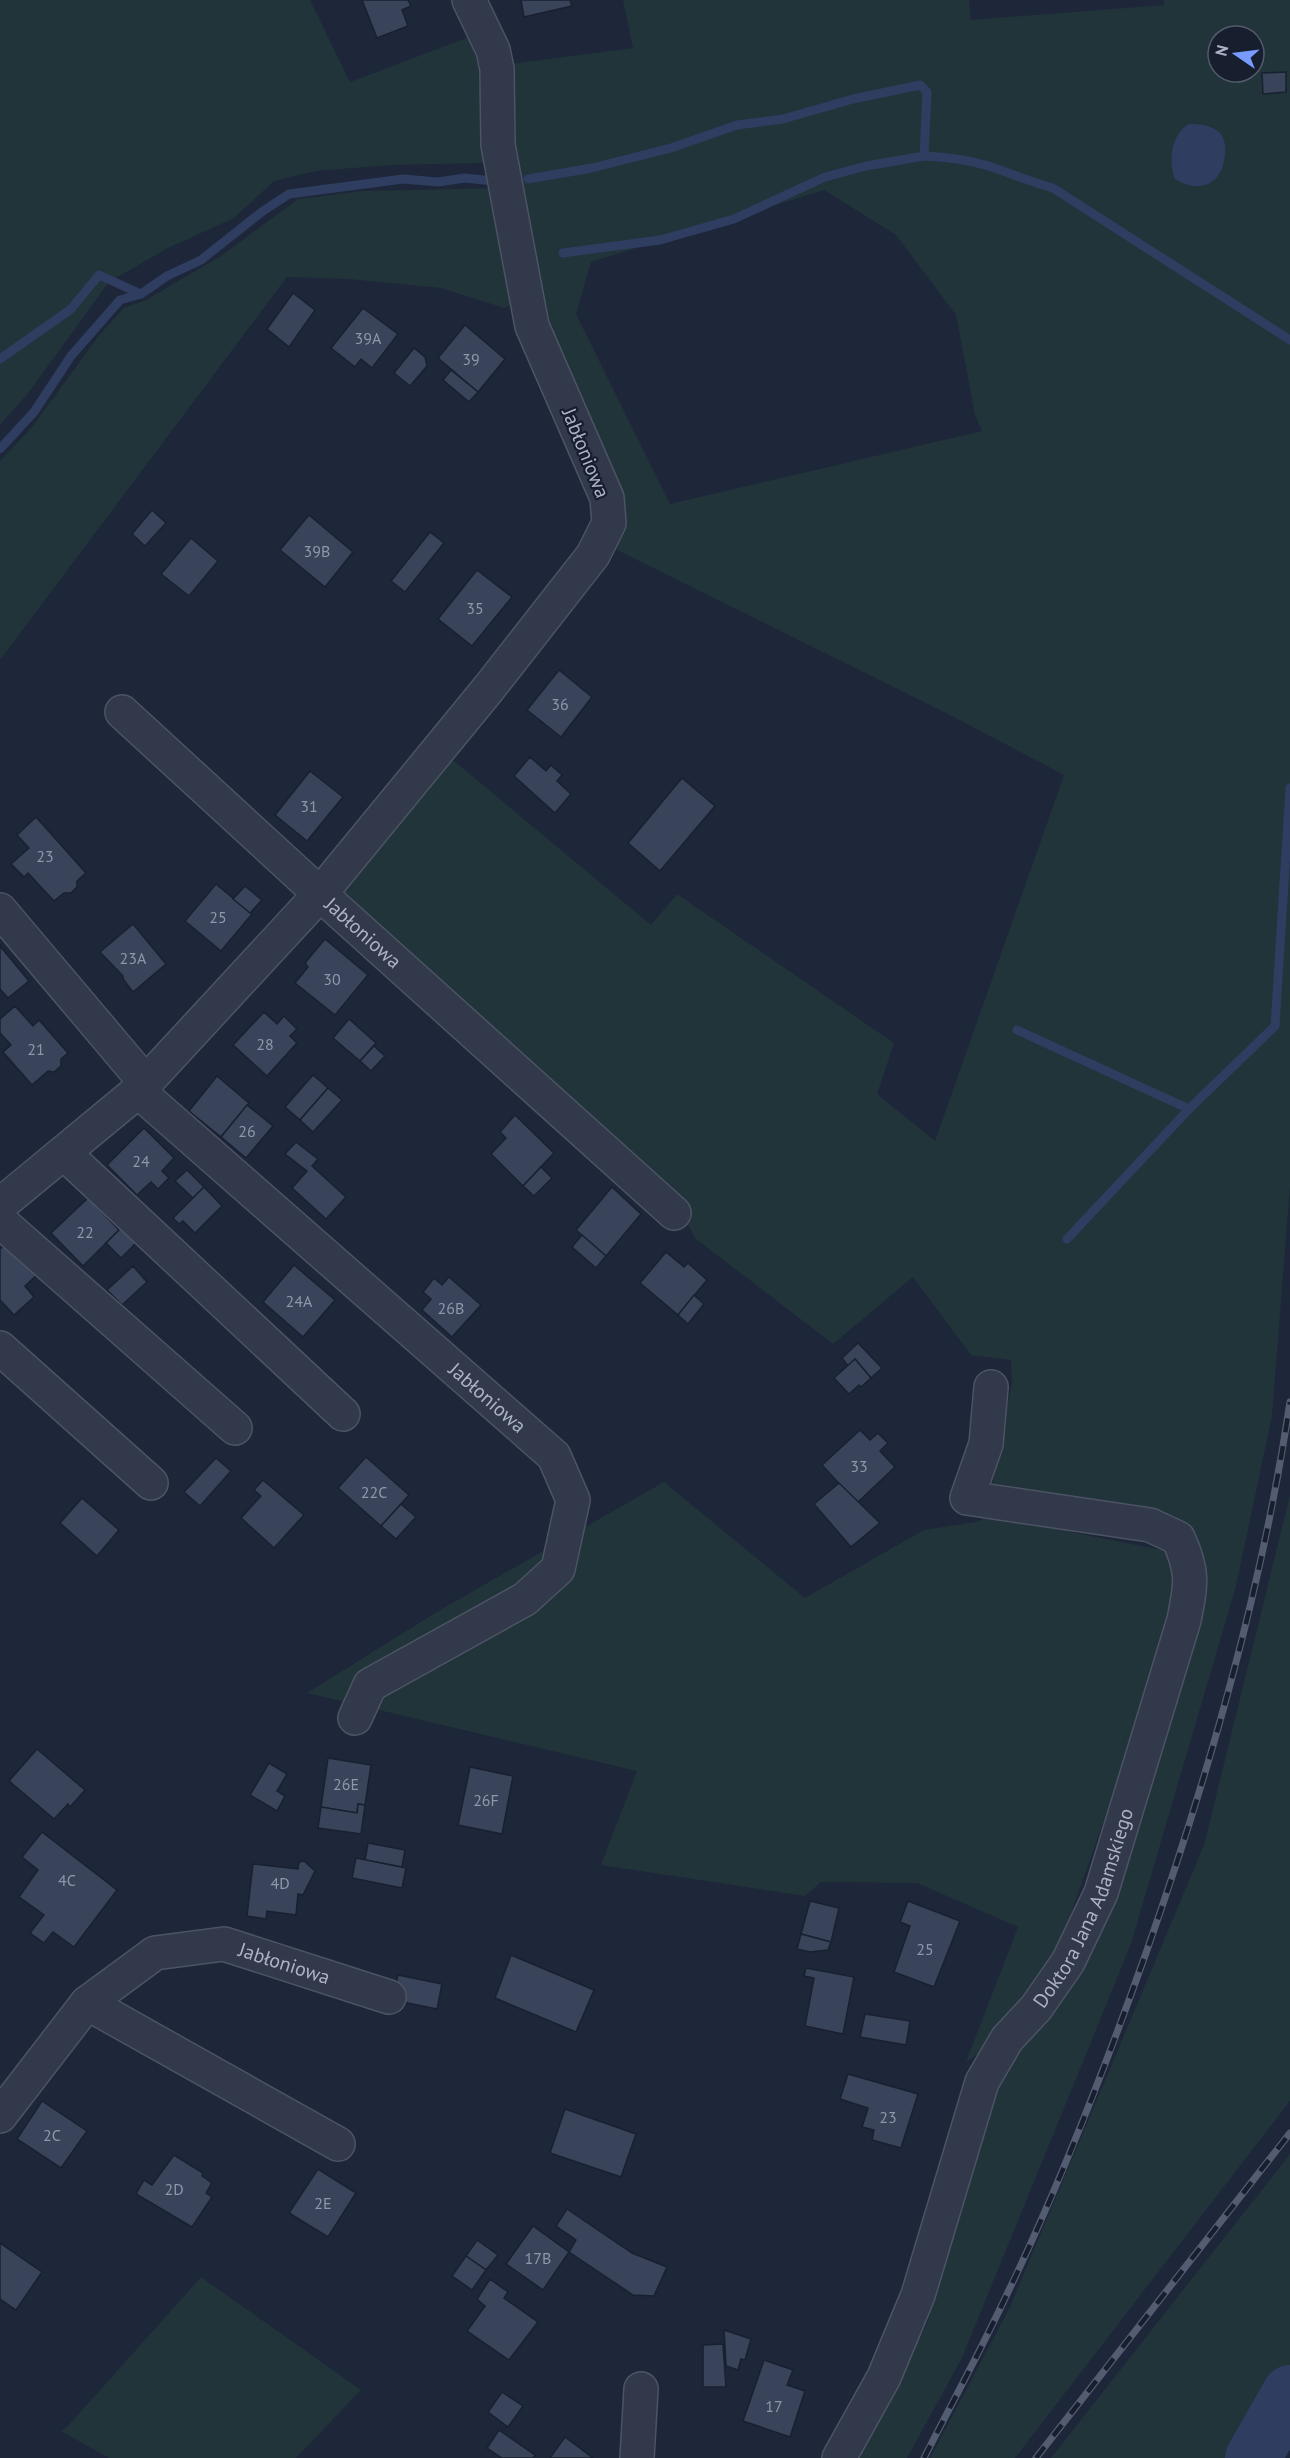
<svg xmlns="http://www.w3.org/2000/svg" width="1290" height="2458" viewBox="0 0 1290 2458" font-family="'PT Sans',sans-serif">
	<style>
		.green { fill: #20343a; fill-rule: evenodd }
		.water { fill: #2e3d60 }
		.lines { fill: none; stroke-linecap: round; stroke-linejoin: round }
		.stream { stroke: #2e3d60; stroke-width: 9 }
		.river { stroke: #2e3d60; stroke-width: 56 }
		.building { fill: #39435a; stroke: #192030; stroke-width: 1.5 }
		.minor-casing { stroke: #4c5365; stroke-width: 36 }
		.minor { stroke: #32394a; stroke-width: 33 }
		.rail-casing { stroke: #535c71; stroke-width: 7 }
		.rail { stroke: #171e2e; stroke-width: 4.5; stroke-dasharray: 14; stroke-linecap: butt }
		.labels { text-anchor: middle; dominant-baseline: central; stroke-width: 4.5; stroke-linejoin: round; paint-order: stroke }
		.number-label { font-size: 16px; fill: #8f97ac }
		.street-label { font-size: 20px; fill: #acb3c7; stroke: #171e2e }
	</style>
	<rect width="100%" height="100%" fill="#1e2639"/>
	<g class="green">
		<path d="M0 0H310L350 82 469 37 482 76 485 163 391 165 316 171 274 181 234 218 168 248 109 282 29 392 0 425Z"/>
		<path d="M623 0H969L971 20 1164 5V0H1290V1186L1272 1416 1236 1586 1131 1944 962 2358 907 2458H854L927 2324 985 2107 1118 1879 1207 1578 1198 1542 1185 1526 992 1486 1012 1382 1011 1360 971 1355 913 1277 833 1344 696 1239 665 1184 342 894 448 756 651 925 677 894 894 1043 877 1094 935 1141 1064 775 948 714 615 549 621 516 601 449 543 309 518 189 511 64 633 48ZM1218 36H1254V72H1218ZM824 190 896 235 956 315 975 415 982 431 670 504 576 314 591 262Z"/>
		<path d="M500 188 517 302 504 308 441 288 349 279 287 277 0 660V461L32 427 100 334 124 308 146 300 221 256 298 199 363 191Z"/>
		<path d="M664 1482 805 1598 924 1530 976 1522 990 1516 1167 1551 1179 1586 1123 1767 1053 1964 988 2047 966 2062 1018 1927 917 1883 821 1882 805 1896 601 1865 637 1771 307 1693 435 1613Z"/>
		<path d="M1290 1495V2101L1015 2458H930L1009 2309 1204 1845Z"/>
		<path d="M1290 2154V2368L1239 2458H1051Z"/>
		<path d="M201 2277 361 2390 296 2458H109L61 2431 68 2426Z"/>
	</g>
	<path class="water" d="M1189 124C1199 124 1212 125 1220 133 1225 139 1226 148 1225 155 1222 185 1200 194 1175 179 1168 161 1171 134 1189 124Z"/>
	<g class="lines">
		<g class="stream">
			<path d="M528 179 592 168 671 148 737 125 783 119 853 99 920 85 927 92 924 156C945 157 965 159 985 165 1008 172 1030 182 1053 188L1290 340"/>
			<path d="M563 253 660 240 734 219 825 177 866 166 924 156"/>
			<path d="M0 359 71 309 99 275 141 294"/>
			<path d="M0 449 34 412 71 356 120 300 141 294 167 276 201 260 263 211 289 194 403 179 438 182 465 178 493 181"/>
			<path d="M1017 1030 1189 1109"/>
			<path d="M1067 1239 1189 1109 1275 1026 1290 788"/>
		</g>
		<path class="river" d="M1253 2458 1290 2393"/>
	</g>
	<g class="building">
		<path d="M362 0H408L411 6 402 10 408 26 377 38Z"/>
		<path d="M521 0H570L572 6 524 17Z"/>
		<path d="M1286 72V92L1263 94 1262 73Z"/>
		<path d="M293 293 315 310 289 347 267 329Z"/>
		<path d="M363 308 398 334 372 368 361 359 355 367 331 348Z"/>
		<path d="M465 325 505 359 478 392 438 358Z"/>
		<path d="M414 348 425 357 427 366 410 386 394 373Z"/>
		<path d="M451 370 478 392 469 402 443 380Z"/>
		<path d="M152 510 166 523 145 546 132 534Z"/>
		<path d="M309 515 353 552 325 587 280 550Z"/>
		<path d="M430 532 444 543 405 592 391 581Z"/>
		<path d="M191 538 218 561 189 596 161 574Z"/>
		<path d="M477 570 512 597 472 646 438 619Z"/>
		<path d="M559 670 592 697 561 737 527 710Z"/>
		<path d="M530 757 546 771 551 765 562 775 557 781 571 794 555 813 514 776Z"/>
		<path d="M310 771 343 797 307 841 275 815Z"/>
		<path d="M682 778 715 806 660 871 628 843Z"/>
		<path d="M36 817 86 873 77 881V887L71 893H64L54 901 28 873 24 877 11 864 29 848 17 835Z"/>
		<path d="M216 884 252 914 221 951 185 921Z"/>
		<path d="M245 886 262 900 250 913 233 899Z"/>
		<path d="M133 924 166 964 133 992 123 979V976L100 952Z"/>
		<path d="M325 939 368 975 335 1015 295 983 308 967 305 963Z"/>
		<path d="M0 946 29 981 8 998 0 989Z"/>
		<path d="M15 1006 33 1026 39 1020 68 1053 61 1059V1066L54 1072 48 1071 32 1085 3 1052 11 1045 0 1033V1019Z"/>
		<path d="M264 1012 277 1024 284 1016 297 1029 290 1036 297 1043 267 1076 233 1045Z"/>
		<path d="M349 1019 376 1043 360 1061 333 1038Z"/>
		<path d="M374 1046 385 1056 371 1071 360 1061Z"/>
		<path d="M313 1075 328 1088 300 1120 285 1107Z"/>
		<path d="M217 1076 249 1103 221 1137 189 1111Z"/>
		<path d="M328 1088 342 1100 313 1132 300 1120Z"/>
		<path d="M247 1105 273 1126 246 1158 221 1137Z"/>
		<path d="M515 1115 554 1153 523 1186 491 1154 506 1138 500 1132Z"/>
		<path d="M144 1128 174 1158 162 1171 169 1178 158 1189 151 1182 137 1195 107 1165Z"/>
		<path d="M296 1142 318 1159 312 1166 346 1197 326 1219 292 1188 307 1171 285 1154Z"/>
		<path d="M541 1167 552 1178 534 1196 523 1186Z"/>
		<path d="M187 1170 204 1187 193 1198 175 1181Z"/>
		<path d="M204 1187 222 1206 195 1233 183 1221 179 1224 173 1218Z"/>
		<path d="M612 1187 641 1214 606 1256 576 1230Z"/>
		<path d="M88 1198 119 1230 83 1266 51 1233Z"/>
		<path d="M125 1224 140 1239 121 1258 106 1243Z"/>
		<path d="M582 1235 606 1256 596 1268 572 1247Z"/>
		<path d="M11 1239 40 1272 25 1286 34 1297 14 1315 0 1300V1249Z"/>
		<path d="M666 1252 684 1267 688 1263 707 1280 678 1315 640 1283Z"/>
		<path d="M294 1265 335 1300 303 1337 263 1302Z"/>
		<path d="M133 1266 147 1282 122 1305 107 1290Z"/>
		<path d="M449 1277 481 1305 452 1337 422 1310 431 1299 423 1292 434 1278 442 1285Z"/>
		<path d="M694 1295 704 1304 688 1324 678 1315Z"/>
		<path d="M858 1343 882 1368 871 1378 855 1359 848 1366 842 1358Z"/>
		<path d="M855 1359 871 1378 861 1387 859 1385 849 1394 834 1378Z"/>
		<path d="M860 1430 870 1440 878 1433 888 1443 880 1451 895 1467 857 1503 822 1465Z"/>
		<path d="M366 1457 409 1495 381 1526 338 1488Z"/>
		<path d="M216 1458 231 1471 200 1506 184 1492Z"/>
		<path d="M263 1480 304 1515 274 1548 241 1518 261 1496 254 1490Z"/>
		<path d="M839 1483 880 1523 851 1547 814 1504Z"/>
		<path d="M82 1498 119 1530 97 1556 60 1523Z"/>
		<path d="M401 1504 416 1517 396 1539 381 1526Z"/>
		<path d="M37 1749 85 1790 70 1807 68 1804 54 1819 9 1781Z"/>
		<path d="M328 1758 371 1765 365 1805 358 1804 357 1813 321 1807Z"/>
		<path d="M269 1763 287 1774 277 1791 285 1796 277 1811 250 1795Z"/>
		<path d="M470 1767 513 1776 502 1834 458 1825Z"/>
		<path d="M358 1804 365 1805 361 1834 318 1828 321 1807 357 1813Z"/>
		<path d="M42 1832 117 1890 74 1947 53 1932 44 1943 30 1933 44 1915 19 1897 38 1870 22 1857Z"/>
		<path d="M368 1843 405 1850 402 1867 365 1860Z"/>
		<path d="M356 1858 406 1868 402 1888 352 1878Z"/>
		<path d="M304 1861 315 1871 303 1895 298 1894 296 1915 267 1911 266 1919 247 1916 253 1864 298 1869 299 1862Z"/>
		<path d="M810 1901 839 1908 831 1942 801 1934Z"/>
		<path d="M908 1901 960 1921 934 1987 894 1972 910 1926 900 1922Z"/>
		<path d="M801 1934 831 1942 828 1950 810 1952 797 1949Z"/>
		<path d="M511 1955 594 1990 576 2032 495 1998Z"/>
		<path d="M806 1968 854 1977 843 2034 805 2026 814 1978 804 1976Z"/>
		<path d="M398 1975 442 1984 437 2009 393 2000Z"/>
		<path d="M865 2014 910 2021 906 2045 860 2037Z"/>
		<path d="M848 2074 918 2094 901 2148 872 2140 874 2130 862 2127 868 2108 840 2099Z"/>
		<path d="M42 2101 87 2131 61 2168 17 2139Z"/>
		<path d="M565 2109 636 2134 621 2177 550 2153Z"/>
		<path d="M174 2155 203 2173 202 2176 212 2183 206 2193 212 2197 192 2227 136 2194 144 2180 152 2185Z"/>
		<path d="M318 2169 356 2193 328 2237 289 2213Z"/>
		<path d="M567 2209 632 2253 667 2267 654 2296 633 2295 569 2252 576 2240 556 2226Z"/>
		<path d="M533 2226 569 2252 543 2290 506 2264Z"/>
		<path d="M477 2240 498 2255 486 2270 466 2256Z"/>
		<path d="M0 2243 42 2272 16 2310 0 2299Z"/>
		<path d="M466 2256 486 2270 472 2290 452 2276Z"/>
		<path d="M490 2279 508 2292 504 2298 538 2322 509 2360 467 2331 485 2306 477 2299Z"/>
		<path d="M724 2330 751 2339 745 2360 741 2359 738 2370 726 2366Z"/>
		<path d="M723 2344 726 2387H703V2345Z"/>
		<path d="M764 2360 793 2370 787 2385 805 2391 790 2437 743 2421Z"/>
		<path d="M502 2392 523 2406 508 2427 488 2412Z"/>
		<path d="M499 2430 535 2455 533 2458H502L487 2448Z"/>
		<path d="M565 2437 593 2458H550Z"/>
	</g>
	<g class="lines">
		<defs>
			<g id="minor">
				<path id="s1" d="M122 712 320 894 674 1213"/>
				<path d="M0 910 146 1083"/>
				<path id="s2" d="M138 1091 554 1456 573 1500 558 1569 525 1599 370 1685 355 1718"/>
				<path d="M64 1153 343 1414"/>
				<path d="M0 1205 138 1091 320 894 489 688 593 555 609 523 607 498 532 326 498 145 497 69 493 50 469 0"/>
				<path d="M0 1221 235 1428"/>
				<path d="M0 1348 151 1483"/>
				<path d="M87 2003 338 2144"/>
				<path id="s3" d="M0 2116 87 2003 155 1953 224 1944 389 1997"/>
				<path d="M637 2458 641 2389"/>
				<path id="s4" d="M839 2458 884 2377 918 2295 982 2082 1007 2039 1036 2008 1068 1962 1101 1893 1184 1620C1191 1585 1194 1572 1178 1538L1150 1525 967 1498 986 1444 991 1387"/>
			</g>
		</defs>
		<use href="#minor" class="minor-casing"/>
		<use href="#minor" class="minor"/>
		<defs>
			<g id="rail">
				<path d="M924 2458C952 2403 982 2348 1008 2292 1061 2182 1105 2068 1146 1953 1209 1774 1262 1590 1290 1402"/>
				<path d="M1036 2458 1290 2133"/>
			</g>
		</defs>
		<use href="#rail" class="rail-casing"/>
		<use href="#rail" class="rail"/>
	</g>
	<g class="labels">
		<g class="number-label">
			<text x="368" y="338">39A</text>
			<text x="471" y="359">39</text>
			<text x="317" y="551">39B</text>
			<text x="475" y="608">35</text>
			<text x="560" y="704">36</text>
			<text x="309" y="806">31</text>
			<text x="45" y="856">23</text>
			<text x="218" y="917">25</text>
			<text x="133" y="958">23A</text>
			<text x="332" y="979">30</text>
			<text x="265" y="1044">28</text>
			<text x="36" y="1049">21</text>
			<text x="247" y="1131">26</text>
			<text x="141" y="1161">24</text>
			<text x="85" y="1232">22</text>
			<text x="299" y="1301">24A</text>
			<text x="451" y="1308">26B</text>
			<text x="859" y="1466">33</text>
			<text x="374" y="1492">22C</text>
			<text x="346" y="1784">26E</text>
			<text x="486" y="1800">26F</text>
			<text x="67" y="1880">4C</text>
			<text x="280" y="1883">4D</text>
			<text x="925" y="1949">25</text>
			<text x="888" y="2117">23</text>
			<text x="52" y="2135">2C</text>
			<text x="174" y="2189">2D</text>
			<text x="323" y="2203">2E</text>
			<text x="538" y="2258">17B</text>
			<text x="774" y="2406">17</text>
		</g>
		<g class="street-label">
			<text transform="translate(586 453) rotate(68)">Jabłoniowa</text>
			<text stroke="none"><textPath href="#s1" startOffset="327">Jabłoniowa</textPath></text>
			<text stroke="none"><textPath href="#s2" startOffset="465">Jabłoniowa</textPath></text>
			<text stroke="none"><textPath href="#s4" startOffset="608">Doktora Jana Adamskiego</textPath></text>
			<text stroke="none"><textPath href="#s3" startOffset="360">Jabłoniowa</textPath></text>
		</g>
	</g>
	<g transform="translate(1236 54) rotate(284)"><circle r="28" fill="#171e2e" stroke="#535a6b" stroke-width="1.5"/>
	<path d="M0-4.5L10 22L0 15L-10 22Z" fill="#789bff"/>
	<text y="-9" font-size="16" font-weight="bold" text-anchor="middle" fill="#acb3c7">N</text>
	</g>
</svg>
